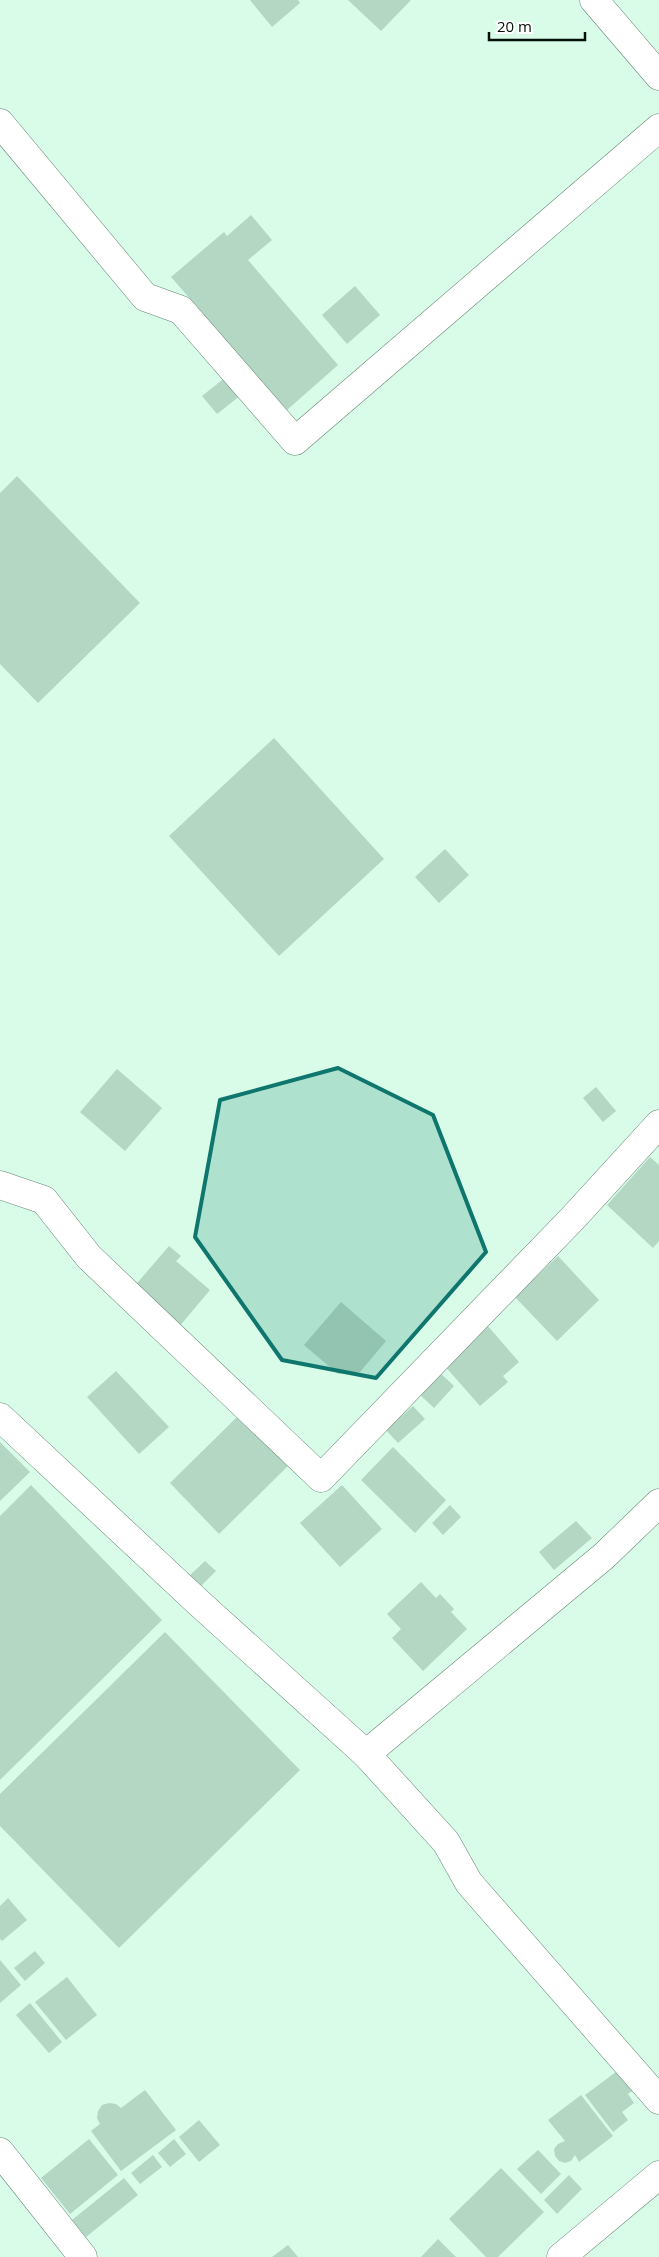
<svg xmlns="http://www.w3.org/2000/svg" width="659" height="2257" viewBox="0 0 659 2257" font-family="'Open Sans',sans-serif">
	<style>
		.building { fill: #b4d7c3 }
		.lines { fill: none; stroke-linecap: round; stroke-linejoin: round }
		.minor-casing { stroke: #648573; stroke-width: 29 }
		.minor { stroke: #fff; stroke-width: 28 }
		.marked { fill: #0f766e; fill-opacity: 0.2; stroke: #0f766e; stroke-width: 4; stroke-linejoin: round }
	</style>
	<rect width="100%" height="100%" fill="#d8fce8"/>
	<g class="building">
		<path d="M250 0H298L300 3 272 27Z"/>
		<path d="M348 0H411L381 31Z"/>
		<path d="M251 215 272 240 248 260 338 365 287 410 171 277 224 232 227 236Z"/>
		<path d="M355 286 380 315 347 344 322 315Z"/>
		<path d="M226 377 241 395 217 414 202 396Z"/>
		<path d="M17 476 140 603 38 703 0 664V493Z"/>
		<path d="M274 738 384 859 279 956 169 836Z"/>
		<path d="M445 849 469 875 439 903 415 877Z"/>
		<path d="M117 1069 162 1108 125 1151 80 1112Z"/>
		<path d="M596 1087 616 1111 603 1122 583 1098Z"/>
		<path d="M650 1157 659 1165V1241L653 1248 607 1205Z"/>
		<path d="M169 1246 181 1256 176 1261 210 1290 178 1328 132 1289Z"/>
		<path d="M558 1256 599 1300 557 1341 515 1297Z"/>
		<path d="M341 1302 386 1341 360 1372 338 1374 304 1345Z"/>
		<path d="M487 1325 519 1362 503 1376 508 1382 480 1406 443 1364Z"/>
		<path d="M116 1371 169 1427 139 1454 87 1397Z"/>
		<path d="M438 1371 454 1386 434 1408 418 1393Z"/>
		<path d="M413 1406 425 1419 398 1443 386 1430Z"/>
		<path d="M241 1413 291 1463 219 1534 170 1483Z"/>
		<path d="M0 1442 30 1472 0 1501Z"/>
		<path d="M393 1447 446 1500 415 1533 361 1480Z"/>
		<path d="M31 1485 162 1620 0 1780V1516Z"/>
		<path d="M342 1485 382 1529 340 1567 300 1523Z"/>
		<path d="M450 1505 461 1517 443 1535 432 1523Z"/>
		<path d="M576 1521 592 1538 554 1570 539 1552Z"/>
		<path d="M205 1561 216 1571 200 1587 189 1576Z"/>
		<path d="M421 1582 436 1598 440 1594 454 1609 451 1612 467 1629 423 1671 392 1638 401 1629 387 1614Z"/>
		<path d="M165 1632 300 1770 119 1948 0 1826V1794Z"/>
		<path d="M8 1898 27 1920 2 1941 0 1939V1906Z"/>
		<path d="M35 1951 45 1963 25 1981 14 1968Z"/>
		<path d="M0 1960 21 1985 0 2003Z"/>
		<path d="M67 1977 97 2015 66 2040 35 2002Z"/>
		<path d="M30 2003 62 2042 49 2053 16 2015Z"/>
		<path d="M620 2069 635 2089 628 2094 634 2103 622 2112 628 2120 613 2132 585 2095Z"/>
		<path d="M145 2090 176 2130 121 2171 91 2131 100 2124 97 2118 98 2111 102 2105 109 2103 116 2104 121 2108Z"/>
		<path d="M581 2095 613 2136 579 2162 575 2155 571 2161 565 2163 559 2161 555 2156 554 2149 558 2144 565 2141 548 2120Z"/>
		<path d="M199 2120 220 2145 199 2162 179 2137Z"/>
		<path d="M89 2139 118 2175 70 2214 41 2178Z"/>
		<path d="M174 2139 186 2154 170 2167 158 2153Z"/>
		<path d="M538 2150 561 2174 541 2194 517 2169Z"/>
		<path d="M153 2155 162 2167 140 2184 131 2173Z"/>
		<path d="M501 2168 544 2212 498 2257H486L449 2219Z"/>
		<path d="M569 2175 582 2189 557 2214 544 2200Z"/>
		<path d="M124 2178 138 2195 86 2237 72 2220Z"/>
		<path d="M438 2239 456 2257H421Z"/>
		<path d="M288 2245 298 2257H272Z"/>
	</g>
	<g class="lines">
		<defs>
			<g id="minor">
				<path d="M594 0 659 76"/>
				<path d="M0 123 145 297 181 310 295 441 659 128"/>
				<path d="M0 1185 44 1200 89 1257 321 1478 573 1218 659 1124"/>
				<path d="M0 1417 199 1603 366 1754 446 1842 469 1883 659 2100"/>
				<path d="M366 1754 604 1556 659 1503"/>
				<path d="M0 2152 83 2257"/>
				<path d="M561 2257 659 2175"/>
			</g>
		</defs>
		<use href="#minor" class="minor-casing"/>
		<use href="#minor" class="minor"/>
	</g>
	<path class="marked" d="M338 1068 433 1115 486 1252 376 1378 282 1360 195 1237 220 1100Z"/>
	<path d="M489 32v8h96v-8" fill="none" stroke="#030e08" stroke-width="2.5"/>
	<text x="497" y="32" font-size="15" fill="#030e08" stroke="#ffffff" stroke-width="4" paint-order="stroke">20 m</text>
</svg>
